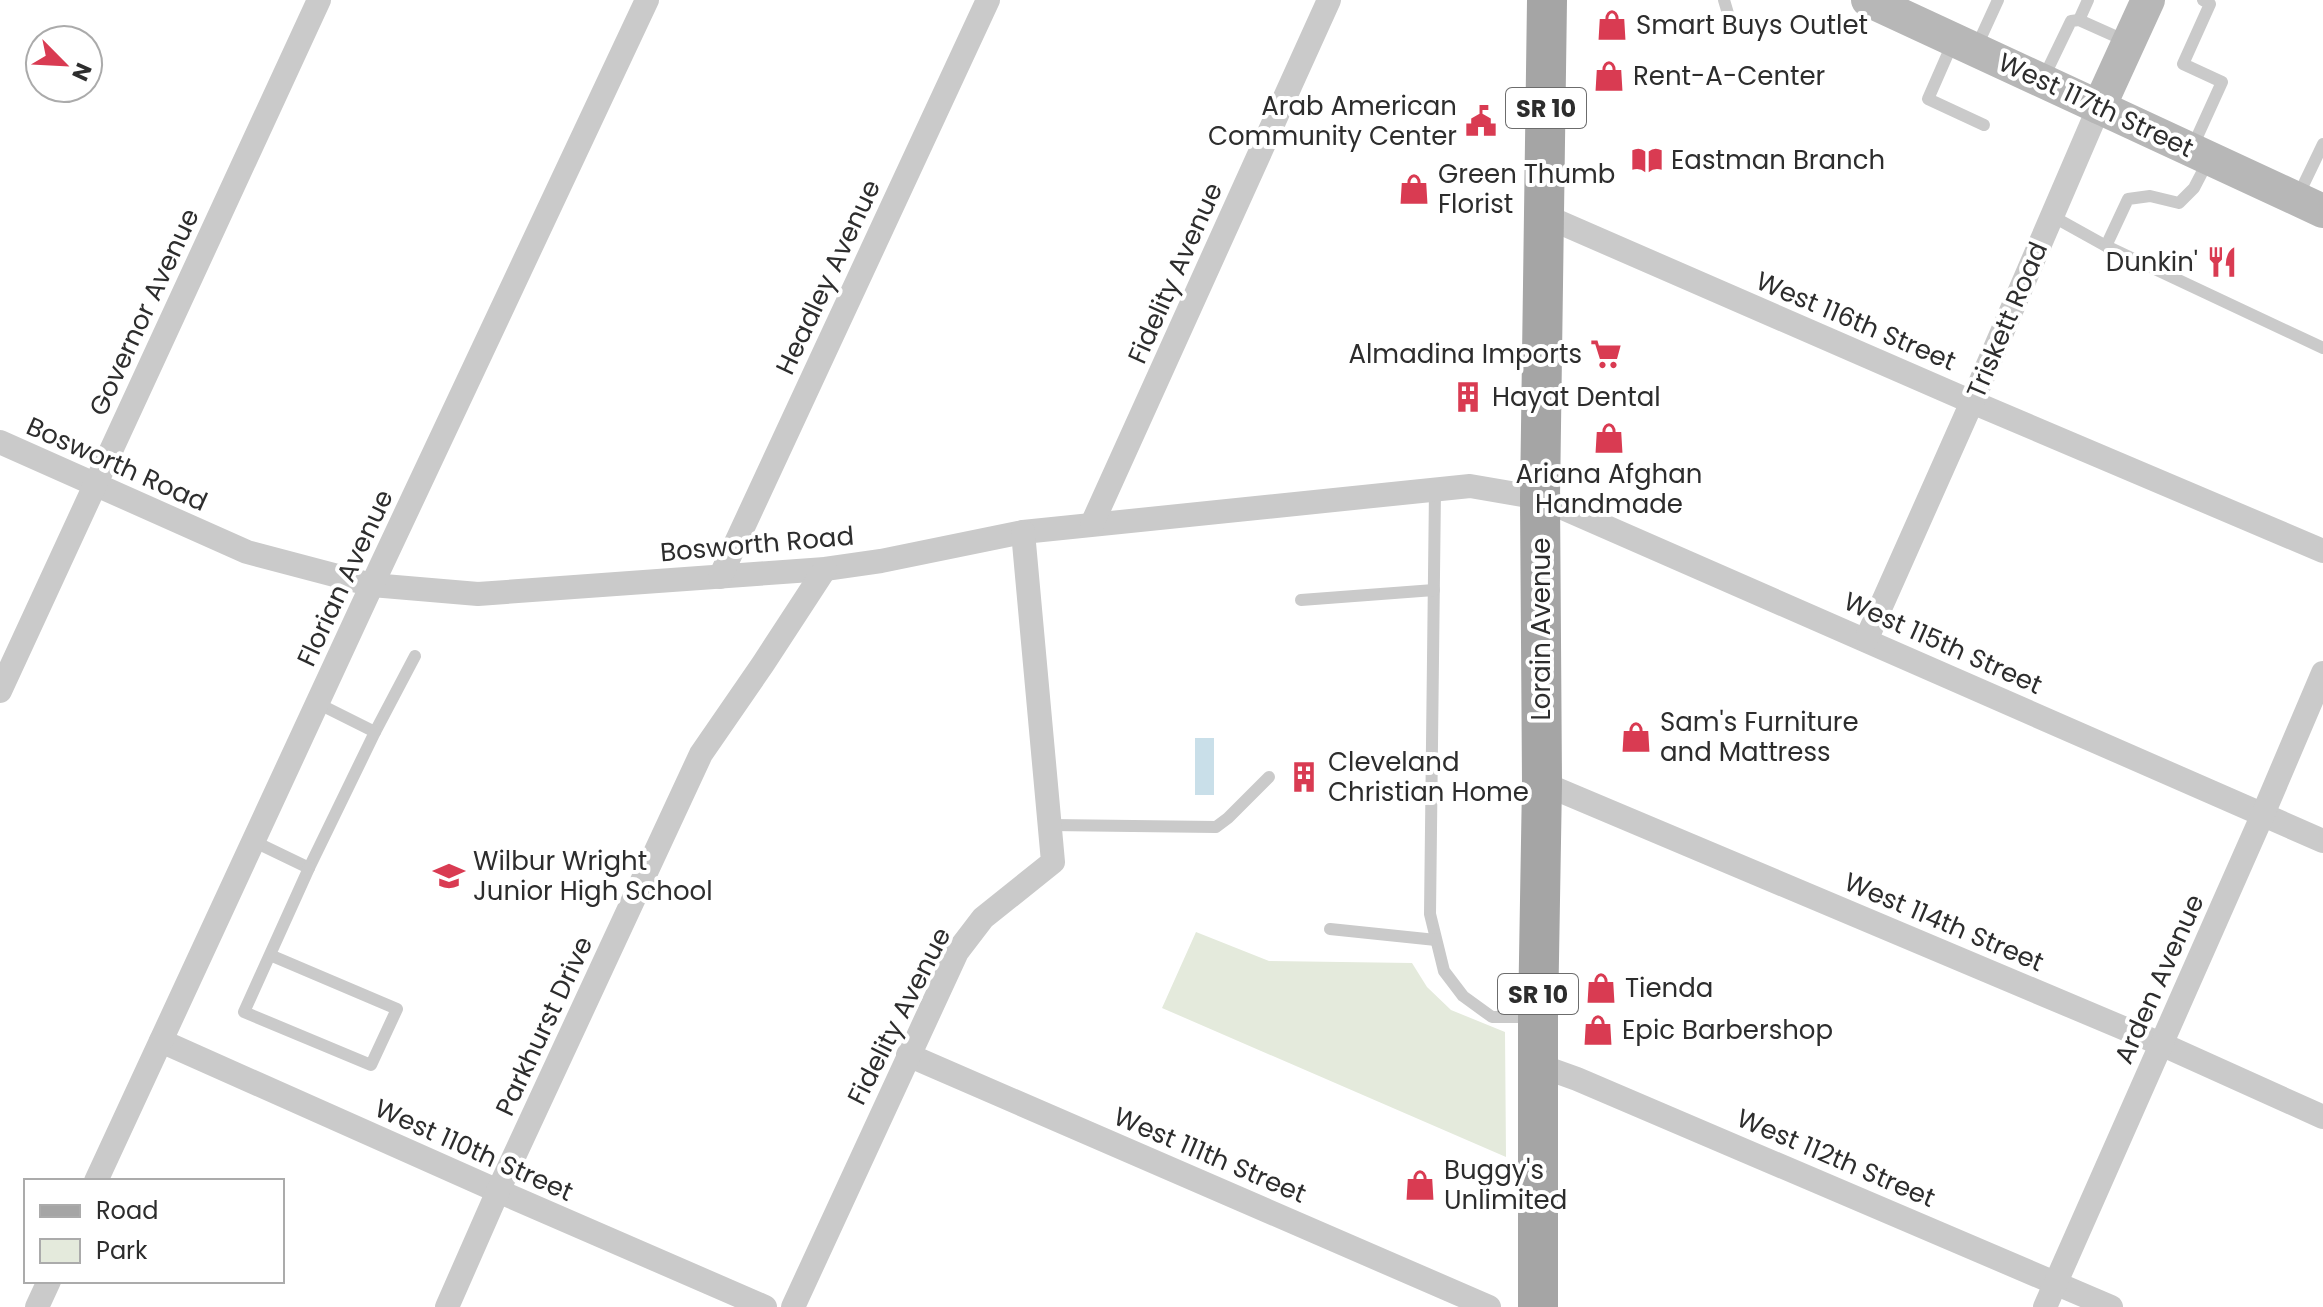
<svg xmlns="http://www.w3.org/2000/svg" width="2323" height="1307" viewBox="0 0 2323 1307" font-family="Poppins,sans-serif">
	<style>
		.green { fill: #e4eadc }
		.water { fill: #c9dfe9 }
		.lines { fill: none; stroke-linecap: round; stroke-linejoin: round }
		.lane { stroke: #cacaca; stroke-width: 12 }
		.street { stroke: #cacaca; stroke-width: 24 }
		.secondary { stroke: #b7b7b7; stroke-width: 34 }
		.primary { stroke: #a5a5a5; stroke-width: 40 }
		.labels { text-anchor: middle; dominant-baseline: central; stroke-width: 8; stroke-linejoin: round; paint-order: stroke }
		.shield { fill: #fff; stroke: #6c6c6c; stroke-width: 2 }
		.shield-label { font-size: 24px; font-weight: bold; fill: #2d2d2d }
		.poi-label { font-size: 26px; fill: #2d2d2d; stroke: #fff; text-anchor: start }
		.street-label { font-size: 26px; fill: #2d2d2d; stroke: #fff }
	</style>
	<rect width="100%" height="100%" fill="#fff"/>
	<path class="green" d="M1196 932 1269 961 1412 963 1427 987 1451 1010 1505 1032 1506 1157 1162 1008Z"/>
	<rect class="water" x="1195" y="738" width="19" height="57"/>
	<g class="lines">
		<g class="lane">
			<path d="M1724 0 1729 17"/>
			<path d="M2079 20 2088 0"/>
			<path d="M1953 42 1928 99 1984 125"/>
			<path d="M1976 48 1998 0"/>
			<path d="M2044 77 2071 21 2079 20 2126 41"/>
			<path d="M2192 148 2222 82 2183 64 2210 4 2203 0"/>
			<path d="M2298 196 2323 144"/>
			<path d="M2052 216 2106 246 2323 348"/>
			<path d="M2106 246 2128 199 2150 196 2179 203 2194 188 2208 161"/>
			<path d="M1435 490 1430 914 1444 971 1463 996 1492 1017H1535"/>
			<path d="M1301 600 1434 590"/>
			<path d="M317 703 375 732 415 656"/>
			<path d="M1050 825 1216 827 1228 818 1269 777"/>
			<path d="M253 841 309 868 375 732"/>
			<path d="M1330 929 1436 940"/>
			<path d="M270 955 397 1009 371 1065 244 1012 309 868"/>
		</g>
		<g class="street">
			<path d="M1545 216 1972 402 2323 551"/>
			<path d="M0 442 247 552 372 585 478 594 825 569 881 561 1023 532 1470 486 1540 498 2323 841"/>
			<path d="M1092 524 1329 0"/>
			<path d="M720 577 988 0"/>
			<path d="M1866 640 1972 402 2099 107"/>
			<path d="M0 691 319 0"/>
			<path d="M1542 783 2161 1044 2323 1117"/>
			<path d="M161 1041 498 1191 765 1307"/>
			<path d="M908 1055 1489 1307"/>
			<path d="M1538 1065 1577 1079 2111 1307"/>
			<path d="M96 1181 372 585 647 0"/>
			<path d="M37 1307 49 1281"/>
			<path d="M447 1307 498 1191 701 754 763 664 825 569"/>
			<path d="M793 1307 957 952 983 918 1053 862 1023 532"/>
			<path d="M2045 1307 2263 814 2323 673"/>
		</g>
		<g class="secondary">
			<path d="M1868 0 2323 211"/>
			<path d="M2099 107 2148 0"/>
		</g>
		<path class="primary" d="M1538 1307V1017L1542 783 1540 498 1547 0"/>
	</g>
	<defs>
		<symbol id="shop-bare" viewBox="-9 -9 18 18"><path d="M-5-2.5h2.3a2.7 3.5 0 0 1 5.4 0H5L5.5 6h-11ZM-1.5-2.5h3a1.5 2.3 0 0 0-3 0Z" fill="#d93b52" stroke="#fff" stroke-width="2.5" paint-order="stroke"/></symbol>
		<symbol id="civic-bare" viewBox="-9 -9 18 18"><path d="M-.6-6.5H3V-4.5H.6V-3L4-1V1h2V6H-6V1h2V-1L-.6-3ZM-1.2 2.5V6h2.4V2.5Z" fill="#d93b52" stroke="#fff" stroke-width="2.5" paint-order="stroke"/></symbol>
		<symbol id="library-bare" viewBox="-9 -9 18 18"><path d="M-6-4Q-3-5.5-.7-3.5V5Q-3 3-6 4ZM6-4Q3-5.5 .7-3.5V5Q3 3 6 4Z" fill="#d93b52" stroke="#fff" stroke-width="2.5" paint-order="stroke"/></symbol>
		<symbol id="restaurant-bare" viewBox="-9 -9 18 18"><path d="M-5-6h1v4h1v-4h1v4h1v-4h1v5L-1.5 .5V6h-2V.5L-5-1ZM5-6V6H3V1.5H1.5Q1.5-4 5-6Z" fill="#d93b52" stroke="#fff" stroke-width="2.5" paint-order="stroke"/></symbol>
		<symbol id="supermarket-bare" viewBox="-9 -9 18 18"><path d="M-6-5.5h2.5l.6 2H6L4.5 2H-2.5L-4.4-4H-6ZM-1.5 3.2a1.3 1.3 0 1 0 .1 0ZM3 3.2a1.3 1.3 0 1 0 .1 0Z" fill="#d93b52" stroke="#fff" stroke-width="2.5" paint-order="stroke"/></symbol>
		<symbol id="building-bare" viewBox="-9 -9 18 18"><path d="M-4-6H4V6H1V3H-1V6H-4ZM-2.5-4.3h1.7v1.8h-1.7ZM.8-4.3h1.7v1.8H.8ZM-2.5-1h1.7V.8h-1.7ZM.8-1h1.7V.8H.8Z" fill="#d93b52" stroke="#fff" stroke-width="2.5" paint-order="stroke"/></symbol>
		<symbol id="school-bare" viewBox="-9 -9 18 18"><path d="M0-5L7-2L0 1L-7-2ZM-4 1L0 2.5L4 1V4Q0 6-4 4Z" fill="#d93b52" stroke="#fff" stroke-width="2.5" paint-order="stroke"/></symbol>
	</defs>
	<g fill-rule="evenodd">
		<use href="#shop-bare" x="1590" y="3" width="44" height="44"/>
		<use href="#shop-bare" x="1587" y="54" width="44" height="44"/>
		<use href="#civic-bare" x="1459" y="99" width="44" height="44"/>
		<use href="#library-bare" x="1625" y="138" width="44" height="44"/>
		<use href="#shop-bare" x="1392" y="167" width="44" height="44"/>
		<use href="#restaurant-bare" x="2200" y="240" width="44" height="44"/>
		<use href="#supermarket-bare" x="1584" y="332" width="44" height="44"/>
		<use href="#building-bare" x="1446" y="375" width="44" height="44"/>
		<use href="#shop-bare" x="1587" y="416" width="44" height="44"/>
		<use href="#shop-bare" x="1614" y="715" width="44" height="44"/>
		<use href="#building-bare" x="1282" y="755" width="44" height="44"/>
		<use href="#school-bare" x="427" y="854" width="44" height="44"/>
		<use href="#shop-bare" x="1579" y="966" width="44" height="44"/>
		<use href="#shop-bare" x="1576" y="1008" width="44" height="44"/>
		<use href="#shop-bare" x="1398" y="1163" width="44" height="44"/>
	</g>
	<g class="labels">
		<g class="shield">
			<rect x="1506" y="88" width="80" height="40" rx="6"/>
			<rect x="1498" y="974" width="80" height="40" rx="6"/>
		</g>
		<g class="shield-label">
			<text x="1546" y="108">SR 10</text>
			<text x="1538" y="994">SR 10</text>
		</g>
		<g class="poi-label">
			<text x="1636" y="25">Smart Buys Outlet</text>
			<text x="1633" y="76">Rent-A-Center</text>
			<text x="1457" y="106" text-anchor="end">Arab American<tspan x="1457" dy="30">Community Center</tspan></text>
			<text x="1671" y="160">Eastman Branch</text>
			<text x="1438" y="174">Green Thumb<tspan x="1438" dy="30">Florist</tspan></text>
			<text x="2198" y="262" text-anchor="end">Dunkin'</text>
			<text x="1582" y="354" text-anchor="end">Almadina Imports</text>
			<text x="1492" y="397">Hayat Dental</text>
			<text x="1609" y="474" text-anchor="middle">Ariana Afghan<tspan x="1609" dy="30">Handmade</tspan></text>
			<text x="1660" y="722">Sam's Furniture<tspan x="1660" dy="30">and Mattress</tspan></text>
			<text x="1328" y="762">Cleveland<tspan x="1328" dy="30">Christian Home</tspan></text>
			<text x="473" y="861">Wilbur Wright<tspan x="473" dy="30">Junior High School</tspan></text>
			<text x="1625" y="988">Tienda</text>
			<text x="1622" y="1030">Epic Barbershop</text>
			<text x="1444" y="1170">Buggy's<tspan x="1444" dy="30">Unlimited</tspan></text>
		</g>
		<g class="street-label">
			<text transform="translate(2096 105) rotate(25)">West 117th Street</text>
			<text transform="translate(1175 273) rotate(-66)">Fidelity Avenue</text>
			<text transform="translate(828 277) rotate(-65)">Headley Avenue</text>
			<text transform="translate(144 312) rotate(-65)">Governor Avenue</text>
			<text transform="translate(2007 320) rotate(-67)">Triskett Road</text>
			<text transform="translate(1856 321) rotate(23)">West 116th Street</text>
			<text transform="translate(117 464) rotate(24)">Bosworth Road</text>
			<text transform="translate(757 544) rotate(-5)">Bosworth Road</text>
			<text transform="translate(345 578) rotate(-65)">Florian Avenue</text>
			<text transform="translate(1541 629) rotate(-90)">Lorain Avenue</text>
			<text transform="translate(1943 643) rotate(24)">West 115th Street</text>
			<text transform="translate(1944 922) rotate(23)">West 114th Street</text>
			<text transform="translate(2159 979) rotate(-66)">Arden Avenue</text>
			<text transform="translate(899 1016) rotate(-63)">Fidelity Avenue</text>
			<text transform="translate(544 1026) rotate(-65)">Parkhurst Drive</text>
			<text transform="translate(474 1150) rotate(24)">West 110th Street</text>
			<text transform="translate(1210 1155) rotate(23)">West 111th Street</text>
			<text transform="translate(1836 1158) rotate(23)">West 112th Street</text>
		</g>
	</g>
	<rect x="24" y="1179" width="260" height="104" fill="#ffffff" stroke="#ababab" stroke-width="2"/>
	<rect x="40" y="1205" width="40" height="12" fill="#a5a5a5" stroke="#ababab" stroke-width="2"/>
	<text x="96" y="1219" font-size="24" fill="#2d2d2d">Road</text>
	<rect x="40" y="1239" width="40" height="24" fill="#e4eadc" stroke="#ababab" stroke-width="2"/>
	<text x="96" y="1259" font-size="24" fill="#2d2d2d">Park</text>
	<g transform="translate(64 64) rotate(114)"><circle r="38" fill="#ffffff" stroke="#ababab" stroke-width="2"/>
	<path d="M0-6L14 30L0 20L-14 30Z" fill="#d93b52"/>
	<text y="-12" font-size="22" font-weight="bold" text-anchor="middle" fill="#2d2d2d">N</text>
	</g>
</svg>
